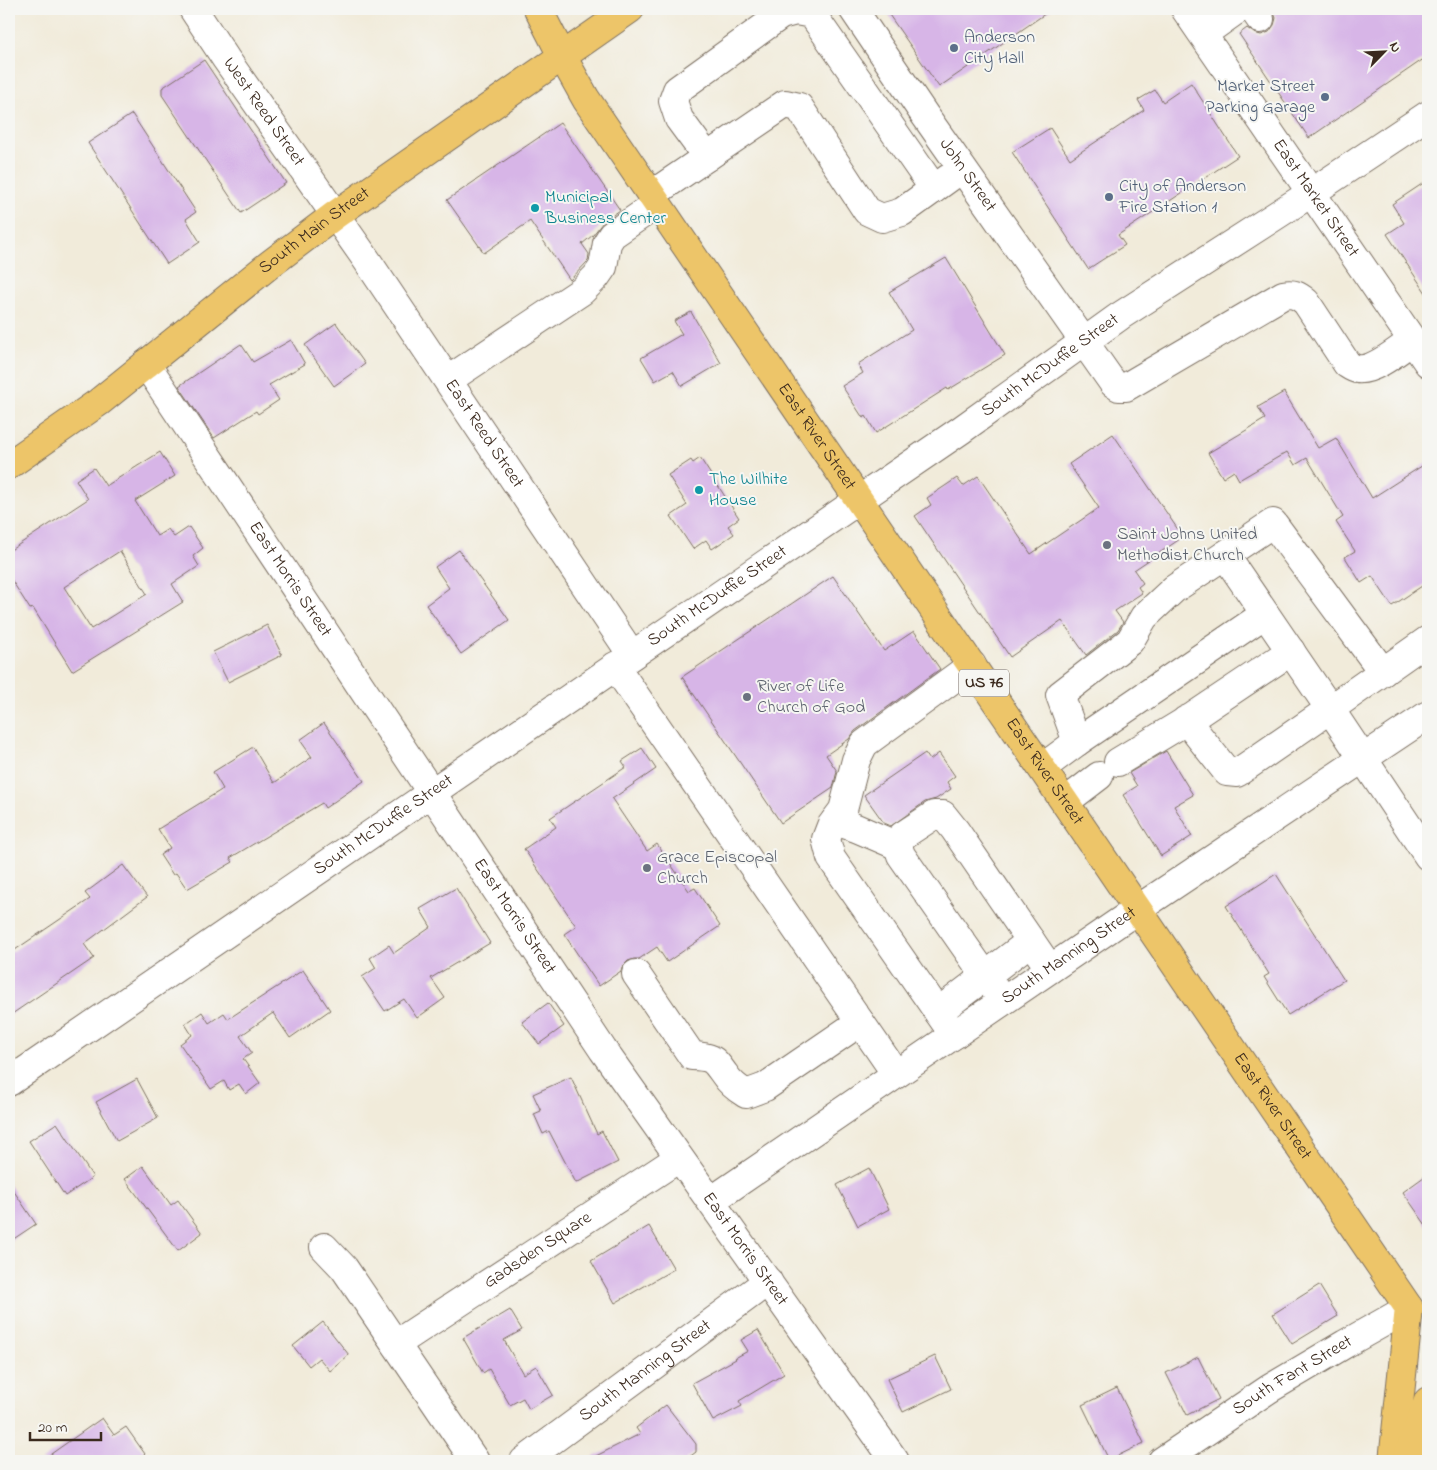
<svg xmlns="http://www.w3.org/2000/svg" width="1437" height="1470" viewBox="0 0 1437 1470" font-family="'Indie Flower',sans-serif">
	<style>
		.building { fill: #d7b5e7; fill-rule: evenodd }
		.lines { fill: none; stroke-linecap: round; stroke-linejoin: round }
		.minor-casing { stroke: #7b6e60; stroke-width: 30 }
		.major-casing { stroke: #7b6e60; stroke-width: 30 }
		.minor { stroke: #fff; stroke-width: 28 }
		.major { stroke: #edc569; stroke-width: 28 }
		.service-dot { fill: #5c6f8a; stroke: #f6f6f2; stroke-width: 2 }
		.culture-dot { fill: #0f9aa8; stroke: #f6f6f2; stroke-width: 2 }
		.worship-dot { fill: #6b7280; stroke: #f6f6f2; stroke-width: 2 }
		.labels { text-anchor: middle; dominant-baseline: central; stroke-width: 4; stroke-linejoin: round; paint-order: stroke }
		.shield { fill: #f6f6f2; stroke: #73675e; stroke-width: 1 }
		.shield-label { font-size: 16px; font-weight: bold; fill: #3b2a1e }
		.service-label { font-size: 18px; fill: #4e5e75; stroke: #f6f6f2; text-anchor: start }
		.street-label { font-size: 18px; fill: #3b2a1e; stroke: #f6f6f2 }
		.culture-label { font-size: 18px; fill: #0d838f; stroke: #f6f6f2; text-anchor: start }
		.worship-label { font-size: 18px; fill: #5b616d; stroke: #f6f6f2; text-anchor: start }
	</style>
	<rect width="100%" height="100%" fill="#f6f6f2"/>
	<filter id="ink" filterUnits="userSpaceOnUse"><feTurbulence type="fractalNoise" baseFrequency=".02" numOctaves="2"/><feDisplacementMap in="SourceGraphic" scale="10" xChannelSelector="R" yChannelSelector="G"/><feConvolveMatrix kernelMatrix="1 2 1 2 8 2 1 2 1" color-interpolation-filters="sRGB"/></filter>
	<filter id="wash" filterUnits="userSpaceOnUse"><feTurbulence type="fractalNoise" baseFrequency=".0096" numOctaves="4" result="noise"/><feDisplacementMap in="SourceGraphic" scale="20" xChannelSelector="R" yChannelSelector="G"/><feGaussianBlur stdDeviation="1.12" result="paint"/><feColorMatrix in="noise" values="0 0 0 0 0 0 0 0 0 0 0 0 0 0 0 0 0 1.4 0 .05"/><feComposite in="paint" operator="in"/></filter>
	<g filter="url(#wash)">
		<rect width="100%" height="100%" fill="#f1ebda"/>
		<g id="blocks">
			<g class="building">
				<path d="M885 9H1052L939 87Z"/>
				<path d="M1276 9H1428V56L1309 138 1239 34 1247 28 1254 33 1261 35 1269 32 1274 25 1276 18 1273 11Z"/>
				<path d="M204 60 286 183 241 213 162 95V88Z"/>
				<path d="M1191 83 1238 156 1118 235 1125 245 1088 269 1012 152 1050 128 1070 159 1144 110 1138 100 1155 90 1163 102Z"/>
				<path d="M132 114 196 212 186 219 200 242 167 264 88 143Z"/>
				<path d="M560 123 620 210 603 222 593 235 582 244 589 254 588 261 570 280 530 221 484 253 447 200Z"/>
				<path d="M1428 180V296L1387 234 1404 223 1392 204Z"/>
				<path d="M946 258 1005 355 948 390 947 388 876 433 866 416 863 418 842 386 863 373 858 364 912 330 889 292Z"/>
				<path d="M691 312 721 363 682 386 673 371 655 381 641 358 682 334 674 321Z"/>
				<path d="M336 323 365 364 334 386 305 345Z"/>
				<path d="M291 340 305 364 269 385 279 400 258 414 256 411 214 438 179 386 241 344 253 362Z"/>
				<path d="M1284 392 1318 448 1336 438 1372 498 1428 462V582L1392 606 1372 576 1361 583 1345 557 1355 551 1336 522 1343 517 1307 458 1295 465 1287 452 1239 480 1234 471 1223 478 1208 453 1265 419 1258 407Z"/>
				<path d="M1113 434 1183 537 1134 570 1143 583 1138 587 1142 593 1115 611 1123 622 1118 630 1086 655 1062 621 1010 657 915 516 931 505 927 498 957 478 963 486 978 476 1031 554 1099 508 1069 464Z"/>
				<path d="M160 452 175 476 135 501 157 536 168 529 174 537 189 527 203 548 193 556 199 566 172 584 183 602 72 671 33 608 30 609 9 576V551L88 499 76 480 94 468 106 486ZM120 551 147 594 91 629 64 587Z"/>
				<path d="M700 458 739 518 728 526 734 534 712 549 706 540 693 549 671 516 687 505 668 475 691 460 693 463Z"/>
				<path d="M459 550 509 620 461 654 426 605 449 588 435 567Z"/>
				<path d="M833 576 884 651 914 631 940 669 855 731 849 739 826 755 837 771 833 788 781 823 682 677Z"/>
				<path d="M267 625 282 655 228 682 213 652Z"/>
				<path d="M324 723 364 781 325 808 322 803 230 858 233 862 187 889 176 873 173 875 160 855 170 848 158 829 223 789 213 772 253 747 274 783 312 757 300 740Z"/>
				<path d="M642 748 656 769 612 799 647 851 657 844 689 891 695 888 720 926 667 962 657 947 639 959H634L628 961 622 967 621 971 599 986 564 934 576 926 524 849 556 827 550 818 626 767 622 761Z"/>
				<path d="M1166 751 1193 795 1174 806 1192 836 1161 856 1123 795 1137 786 1129 773Z"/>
				<path d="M925 753 930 760 939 753 955 776 947 782 951 789 936 799 925 802 891 826 884 823 864 795Z"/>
				<path d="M123 865 147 897 84 944 94 958 9 1016V954L90 899 85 893Z"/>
				<path d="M1276 874 1344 980 1288 1015 1264 977 1269 974 1226 906Z"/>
				<path d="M456 888 490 943 431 978 445 998 417 1018 404 999 385 1011 362 977 376 968 370 958 389 945 394 953 431 927 420 909Z"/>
				<path d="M303 970 330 1010 290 1038 273 1013 240 1036 252 1053 243 1059 260 1083 246 1094 239 1084 229 1090 224 1081 211 1089 180 1044 192 1035 185 1024 202 1012 209 1023 224 1013 228 1019Z"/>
				<path d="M548 1003 564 1026 539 1044 522 1022Z"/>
				<path d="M571 1077 597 1134 602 1131 618 1162 576 1183 549 1131 543 1134 534 1114 541 1111 533 1094Z"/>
				<path d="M137 1079 158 1118 117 1141 96 1102Z"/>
				<path d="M57 1123 93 1177 65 1196 29 1141Z"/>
				<path d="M143 1166 171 1205 178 1200 202 1233 178 1251 125 1179Z"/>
				<path d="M869 1168 889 1209 858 1226 837 1185Z"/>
				<path d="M1428 1174V1228L1403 1192Z"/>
				<path d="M9 1184 36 1224 9 1242Z"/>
				<path d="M649 1226 674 1269 615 1303 591 1261Z"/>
				<path d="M1319 1285 1338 1316 1292 1344 1273 1314Z"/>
				<path d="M510 1310 522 1330 504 1340 523 1374 536 1366 553 1395 529 1409 523 1398 510 1405 489 1369 483 1373 463 1338Z"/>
				<path d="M323 1322 349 1355 330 1371 319 1358 309 1366 293 1346Z"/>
				<path d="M758 1330 784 1374 739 1401 742 1406 713 1421 692 1383 736 1359 735 1358 748 1351 741 1340Z"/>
				<path d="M935 1356 951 1389 903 1412 887 1379Z"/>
				<path d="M1198 1357 1219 1399 1187 1415 1166 1373Z"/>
				<path d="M1117 1388 1144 1443 1109 1460 1082 1405Z"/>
				<path d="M666 1405 696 1444V1452L684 1461H586L640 1434 636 1428Z"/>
				<path d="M102 1418 114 1435 126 1427 145 1454 135 1461H41Z"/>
			</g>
		</g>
	</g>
	<g filter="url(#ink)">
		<use href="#blocks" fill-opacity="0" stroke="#7b6e60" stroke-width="1"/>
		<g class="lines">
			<defs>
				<g id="minor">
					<path id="s1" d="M193 9 226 59 366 259 632 655"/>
					<path id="s2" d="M853 9 924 114 1113 383 1119 387H1126L1283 295C1293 293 1298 295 1306 302L1347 364C1350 366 1354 369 1357 369 1373 372 1400 349 1413 340"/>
					<path id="s3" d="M1185 9 1428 363"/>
					<path d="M1253 9 1260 19"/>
					<path d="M1203 34 1238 9"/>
					<path d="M707 157 679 119 673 101 677 90 781 15 796 11 812 14 934 189"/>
					<path d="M651 195 785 104 799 107 867 211 882 218 902 212 949 178"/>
					<path id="s4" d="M146 364 603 1050 895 1461"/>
					<path d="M448 380 582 291 596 277 603 267 607 243 612 235 657 204"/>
					<path d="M1428 640 1330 709 1428 856"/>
					<path d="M615 666 896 1074"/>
					<path d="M1186 720 1227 772 1237 773 1330 709 1225 555"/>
					<path d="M1077 742 1265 614"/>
					<path d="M1118 762 1194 716 1291 651"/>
					<path d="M1042 768 1077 742 1060 695 1130 641 1144 617 1174 589 1273 523 1383 672"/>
					<path d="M1065 802 1099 776"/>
					<path d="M835 821 856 828 898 846"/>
					<path d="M636 974 692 1056C714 1057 713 1059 725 1075 730 1083 738 1089 746 1094L765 1087 860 1022"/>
					<path d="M1003 1001 901 855 898 846 902 836 934 815H943L955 830 1050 969"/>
					<path d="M938 1012 1031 941"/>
					<path d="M954 1035 831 858 826 839 831 826 843 810 856 760 864 744 972 665"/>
					<path id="s5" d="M9 1082 961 430 1120 316 1311 193 1428 115"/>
					<path id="s6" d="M711 1201 1138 909 1428 715"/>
					<path d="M324 1247 344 1268 475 1461"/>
					<path id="s7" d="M396 1344 679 1158"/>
					<path id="s8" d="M524 1461 768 1281"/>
					<path id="s9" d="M1162 1461 1269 1389 1345 1344 1409 1308"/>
				</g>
				<g id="major">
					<path id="s10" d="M538 9 562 56 586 99 1409 1308 1393 1461"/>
					<path id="s11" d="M9 465 99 402 269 265 335 215 630 9"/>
					<path d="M1406 1461 1428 1401"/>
				</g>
			</defs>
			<use href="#minor" class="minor-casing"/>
			<use href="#major" class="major-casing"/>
			<use href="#minor" class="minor"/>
			<use href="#major" class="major"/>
		</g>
	</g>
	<g class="service-dot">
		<circle cx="954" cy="48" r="5"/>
		<circle cx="1325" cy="97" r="5"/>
		<circle cx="1109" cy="197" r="5"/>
	</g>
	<g class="culture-dot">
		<circle cx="535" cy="208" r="5"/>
		<circle cx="699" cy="490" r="5"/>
	</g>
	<g class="worship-dot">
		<circle cx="1107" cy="545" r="5"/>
		<circle cx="747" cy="697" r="5"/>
		<circle cx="647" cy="868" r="5"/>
	</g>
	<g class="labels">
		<rect class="shield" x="959" y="669.5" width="50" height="27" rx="4"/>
		<g class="shield-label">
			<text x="984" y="683">US 76</text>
		</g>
		<g class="service-label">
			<text x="964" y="38">Anderson<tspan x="964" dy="21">City Hall</tspan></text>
			<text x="1315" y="87" text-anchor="end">Market Street<tspan x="1315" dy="21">Parking Garage</tspan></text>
			<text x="1119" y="187">City of Anderson<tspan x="1119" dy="21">Fire Station 1</tspan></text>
		</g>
		<g class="street-label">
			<text stroke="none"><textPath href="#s1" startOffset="125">West Reed Street</textPath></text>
			<text stroke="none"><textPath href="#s2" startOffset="202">John Street</textPath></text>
			<text stroke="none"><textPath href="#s3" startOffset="230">East Market Street</textPath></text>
			<text stroke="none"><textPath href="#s11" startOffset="385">South Main Street</textPath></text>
			<text stroke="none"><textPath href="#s5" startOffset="1264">South McDuffie Street</textPath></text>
			<text stroke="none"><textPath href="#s1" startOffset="515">East Reed Street</textPath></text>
			<text stroke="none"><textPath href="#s10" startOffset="511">East River Street</textPath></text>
			<text stroke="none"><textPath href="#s4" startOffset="259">East Morris Street</textPath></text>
			<text stroke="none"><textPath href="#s5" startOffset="859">South McDuffie Street</textPath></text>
			<text stroke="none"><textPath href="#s10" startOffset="916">East River Street</textPath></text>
			<text stroke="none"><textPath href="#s5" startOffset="454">South McDuffie Street</textPath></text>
			<text stroke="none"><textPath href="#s4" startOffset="664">East Morris Street</textPath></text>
			<text stroke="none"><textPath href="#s6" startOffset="434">South Manning Street</textPath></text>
			<text stroke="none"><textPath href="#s10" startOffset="1321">East River Street</textPath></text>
			<text stroke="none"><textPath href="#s4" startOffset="1069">East Morris Street</textPath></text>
			<text stroke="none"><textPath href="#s7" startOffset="170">Gadsden Square</textPath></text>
			<text stroke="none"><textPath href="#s8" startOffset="151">South Manning Street</textPath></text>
			<text stroke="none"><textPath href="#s9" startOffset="156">South Fant Street</textPath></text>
		</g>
		<g class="culture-label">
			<text x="545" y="198">Municipal<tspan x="545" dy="21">Business Center</tspan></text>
			<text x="709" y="480">The Wilhite<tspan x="709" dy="21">House</tspan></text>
		</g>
		<g class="worship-label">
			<text x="1117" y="535">Saint Johns United<tspan x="1117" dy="21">Methodist Church</tspan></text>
			<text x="757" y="687">River of Life<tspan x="757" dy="21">Church of God</tspan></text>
			<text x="657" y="858">Grace Episcopal<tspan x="657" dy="21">Church</tspan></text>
		</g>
	</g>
	<rect width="1437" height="1470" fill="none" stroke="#f6f6f2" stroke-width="30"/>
	<g transform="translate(1384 52) rotate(66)" stroke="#f6f6f2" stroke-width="4" paint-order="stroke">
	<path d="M0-4L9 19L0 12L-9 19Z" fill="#3b2a1e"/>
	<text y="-8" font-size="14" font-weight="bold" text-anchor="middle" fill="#3b2a1e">N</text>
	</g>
	<path d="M30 1432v8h71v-8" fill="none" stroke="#3b2a1e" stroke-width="2.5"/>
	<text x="38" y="1432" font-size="15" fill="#3b2a1e" stroke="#f6f6f2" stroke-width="4" paint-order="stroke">20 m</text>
</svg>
